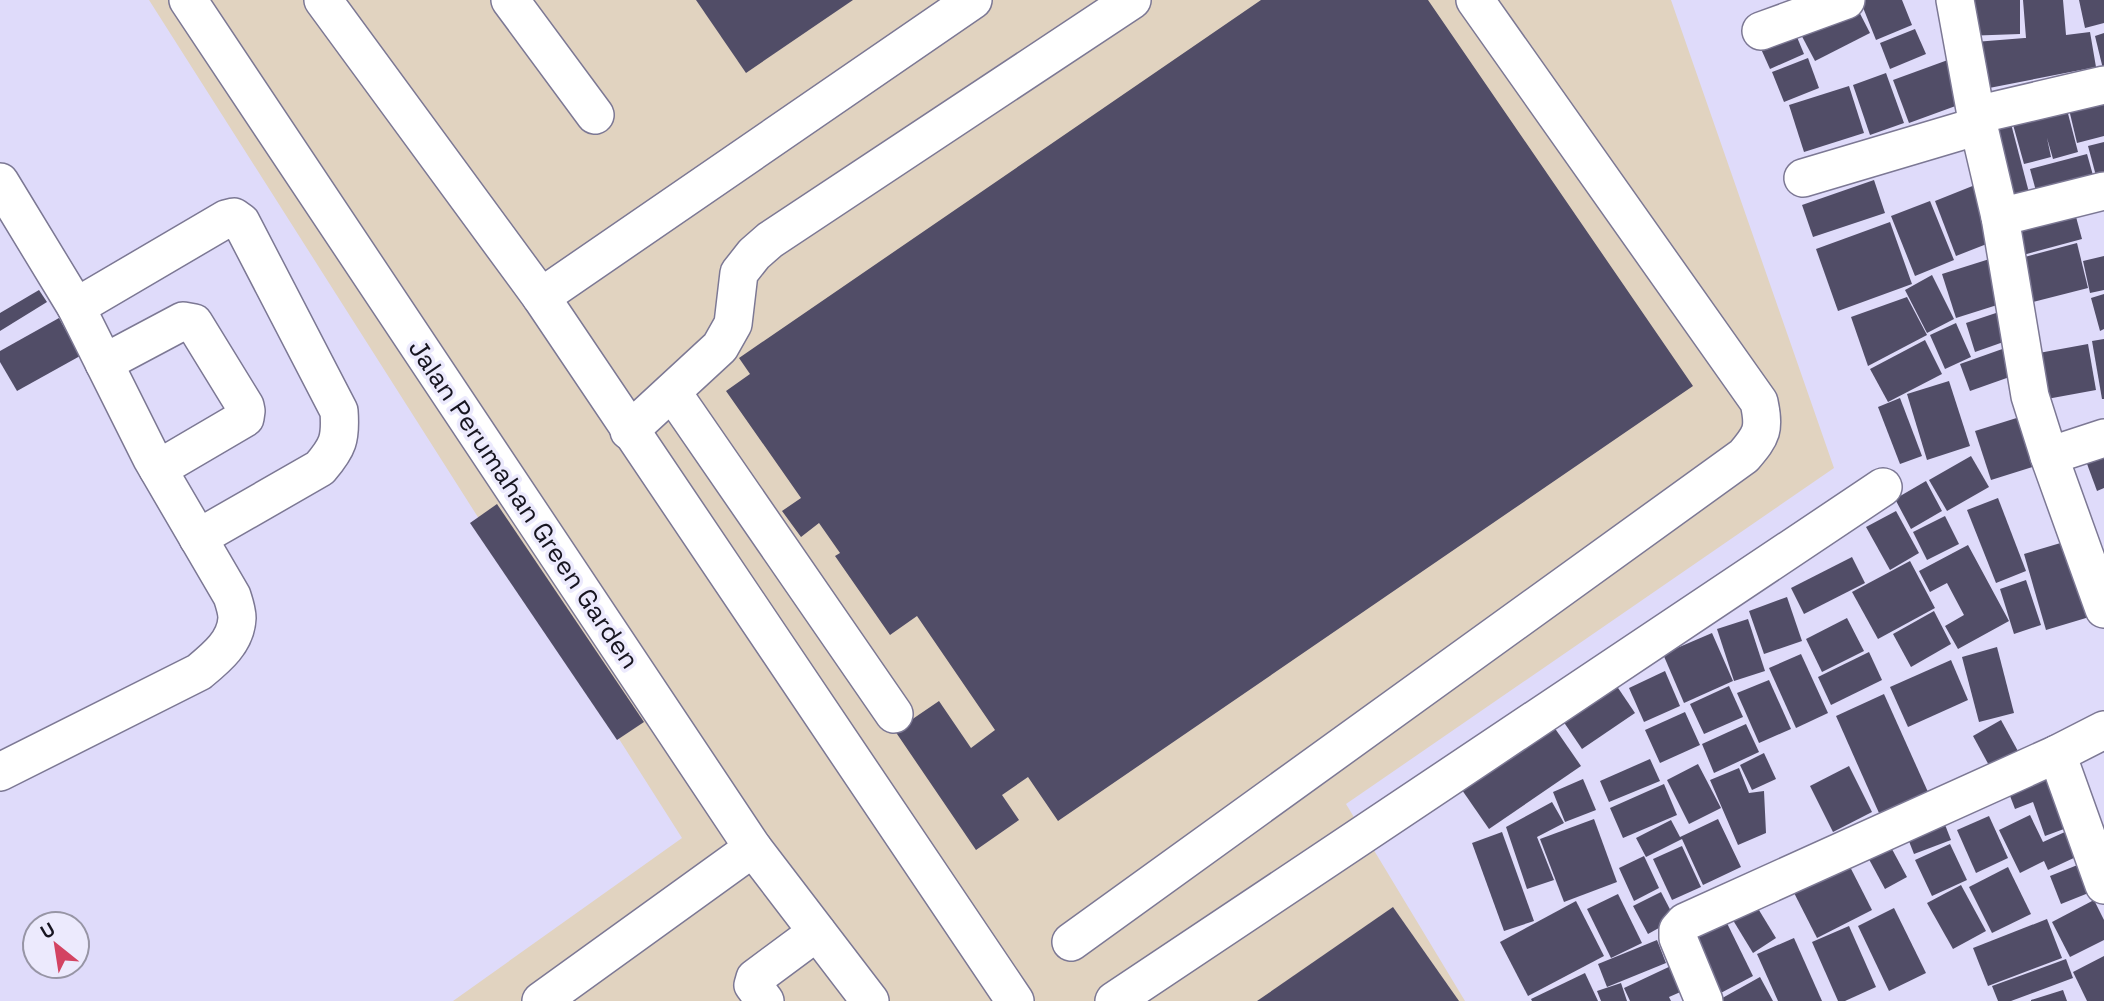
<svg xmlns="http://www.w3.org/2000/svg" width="2104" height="1001" viewBox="0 0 2104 1001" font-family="'Space Grotesk',sans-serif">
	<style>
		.industrial { fill: #e1d3c0 }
		.building { fill: #514d67 }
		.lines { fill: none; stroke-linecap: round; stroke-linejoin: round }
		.minor-casing { stroke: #7c7894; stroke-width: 40 }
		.minor { stroke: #fff; stroke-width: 37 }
		.labels { text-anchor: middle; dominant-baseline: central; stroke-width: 7; stroke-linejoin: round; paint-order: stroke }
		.street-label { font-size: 26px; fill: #171520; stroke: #eceafd }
	</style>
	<rect width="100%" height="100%" fill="#dfdbfa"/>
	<path class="industrial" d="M149 0H1671L1834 468 1346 804 1465 1001H453L682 838Z"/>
	<g class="building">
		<path d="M696 0H853L746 73Z"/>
		<path d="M1261 0H1428L1693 386 1058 821 1028 777 1002 795 1019 820 976 850 895 731 939 701 971 748 995 730 917 616 890 635 835 556 840 553 819 523 801 537 782 511 801 498 726 391 750 374 739 358Z"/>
		<path d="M1853 0 1870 33 1815 61 1797 27Z"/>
		<path d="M1860 0H1902L1912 25 1876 40Z"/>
		<path d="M1963 0H2020V34L1964 36Z"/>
		<path d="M2023 0H2063L2066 35 2090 32 2096 67 1984 89 1975 42 2063 35 2026 38Z"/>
		<path d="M2079 0H2104V23L2085 28Z"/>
		<path d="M1792 25 1804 54 1770 69 1757 40Z"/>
		<path d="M1915 29 1926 54 1890 69 1880 43Z"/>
		<path d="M2104 33V69H2103L2095 36Z"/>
		<path d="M1956 57 1972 100 1909 123 1893 80Z"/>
		<path d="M1808 58 1819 88 1784 102 1772 72Z"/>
		<path d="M1886 73 1904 123 1870 135 1853 85Z"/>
		<path d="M1849 86 1864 133 1804 152 1789 105Z"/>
		<path d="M2104 92V136L2077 143 2067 101Z"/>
		<path d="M2065 102 2078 152 2053 159 2047 138 2051 157 2024 164 2012 121Z"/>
		<path d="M2010 120 2032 204 2002 212 1980 128Z"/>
		<path d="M2104 142V185L2099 187 2088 146Z"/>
		<path d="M2087 154 2096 186 2039 202 2030 169Z"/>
		<path d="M1874 180 1885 213 1813 237 1802 205Z"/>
		<path d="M1980 183 2002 238 1956 256 1935 201Z"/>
		<path d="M1930 201 1954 260 1915 276 1891 216Z"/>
		<path d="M2072 202 2082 239 2023 255 2013 218Z"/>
		<path d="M1890 222 1912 284 1838 311 1816 249Z"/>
		<path d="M2077 243 2088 288 2021 305 2010 261Z"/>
		<path d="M1999 256 2013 300 1956 318 1942 274Z"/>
		<path d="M2104 256V290L2090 293 2083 261Z"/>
		<path d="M1932 275 1954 319 1927 333 1905 290Z"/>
		<path d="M39 290 47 302 0 331V313Z"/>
		<path d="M2104 294V329L2100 331 2091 298Z"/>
		<path d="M1907 297 1927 335 1868 366 1851 317Z"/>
		<path d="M2002 311 2012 339 1975 352 1966 323Z"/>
		<path d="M59 318 80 356 17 391 0 362V351Z"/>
		<path d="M1956 323 1971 357 1945 369 1930 335Z"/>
		<path d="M2104 339V399H2102L2092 341Z"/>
		<path d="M1925 340 1942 374 1888 402 1870 369Z"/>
		<path d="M2088 344 2096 390 2036 401 2028 355Z"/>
		<path d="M2008 347 2018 374 1970 391 1960 364Z"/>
		<path d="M1949 381 1970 446 1927 460 1907 394Z"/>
		<path d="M1900 398 1922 456 1900 464 1878 407Z"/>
		<path d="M2023 416 2039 465 1991 480 1975 431Z"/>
		<path d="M2104 446V488L2097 491 2083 453Z"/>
		<path d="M1971 456 1989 487 1947 511 1929 480Z"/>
		<path d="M1926 481 1942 511 1911 529 1895 499Z"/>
		<path d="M1998 498 2026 571 1996 583 1967 510Z"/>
		<path d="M497 504 644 722 617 740 470 523Z"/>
		<path d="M1896 511 1919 553 1890 570 1866 527Z"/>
		<path d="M1945 516 1959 544 1927 560 1913 532Z"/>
		<path d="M2074 539 2096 615 2046 630 2024 554Z"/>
		<path d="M1968 545 2009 621 1958 649 1945 626 1964 615 1947 583 1930 592 1919 571Z"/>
		<path d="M1852 557 1865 583 1804 614 1791 588Z"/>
		<path d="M1910 561 1935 608 1878 639 1852 592Z"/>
		<path d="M2026 580 2041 625 2014 634 2000 589Z"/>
		<path d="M1787 597 1802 641 1764 654 1749 611Z"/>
		<path d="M1934 611 1951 644 1911 667 1893 634Z"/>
		<path d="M1847 618 1864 651 1822 672 1806 639Z"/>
		<path d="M1748 619 1765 671 1734 681 1717 629Z"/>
		<path d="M1712 633 1733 681 1684 703 1663 654Z"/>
		<path d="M1997 647 2014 713 1979 722 1962 657Z"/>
		<path d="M1869 652 1882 680 1831 705 1818 677Z"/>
		<path d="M1801 654 1828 713 1796 728 1769 668Z"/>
		<path d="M1951 660 1968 700 1908 727 1890 687Z"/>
		<path d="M1665 671 1680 706 1644 722 1629 688Z"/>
		<path d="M1612 679 1635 713 1582 749 1559 715Z"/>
		<path d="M1769 680 1791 729 1759 743 1737 693Z"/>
		<path d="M1729 686 1743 717 1704 734 1690 704Z"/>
		<path d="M1884 694 1928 792 1879 813 1836 716Z"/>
		<path d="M1685 712 1700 745 1660 763 1645 730Z"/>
		<path d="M1545 714 1581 766 1489 829 1453 777Z"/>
		<path d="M2001 720 2019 753 1991 769 1973 736Z"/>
		<path d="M1746 724 1759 752 1714 773 1702 744Z"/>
		<path d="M1764 753 1776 779 1752 790 1740 765Z"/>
		<path d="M1650 759 1660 781 1609 802 1600 781Z"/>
		<path d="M1698 764 1721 808 1689 824 1667 780Z"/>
		<path d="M1849 766 1872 812 1833 832 1810 786Z"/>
		<path d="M1739 768 1749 793 1764 791 1766 833 1738 845 1710 780Z"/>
		<path d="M2053 769 2072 826 2045 836 2033 802 2015 809 2007 788Z"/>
		<path d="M1583 779 1596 810 1565 822 1553 792Z"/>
		<path d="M1664 784 1677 815 1623 838 1610 808Z"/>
		<path d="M1552 802 1564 823 1537 837 1554 880 1527 889 1506 827Z"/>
		<path d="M1940 812 1951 840 1914 854 1903 826Z"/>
		<path d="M2030 815 2043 842 2067 831 2078 856 2048 870 2044 861 2020 873 1999 830Z"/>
		<path d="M1989 816 2008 858 1976 873 1957 830Z"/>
		<path d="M1594 819 1617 882 1564 902 1540 839Z"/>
		<path d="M1718 819 1741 867 1703 885 1682 839 1646 857 1636 838 1671 820 1680 837Z"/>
		<path d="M1502 832 1534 921 1504 931 1472 843Z"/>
		<path d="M1886 838 1907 877 1885 889 1864 850Z"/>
		<path d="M1950 844 1967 880 1932 896 1915 860Z"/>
		<path d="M1682 846 1701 887 1672 900 1653 859Z"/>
		<path d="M1844 855 1872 910 1817 938 1789 883Z"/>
		<path d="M1644 856 1659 888 1634 901 1619 868Z"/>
		<path d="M2090 860 2101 888 2061 904 2050 876Z"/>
		<path d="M2008 867 2031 914 1992 933 1969 887Z"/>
		<path d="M1961 885 1986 931 1953 949 1927 903Z"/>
		<path d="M1661 892 1675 919 1648 934 1633 906Z"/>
		<path d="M1618 894 1642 943 1611 958 1587 909Z"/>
		<path d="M1751 897 1776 938 1753 953 1728 912Z"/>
		<path d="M2094 900 2104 920V940L2070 957 2052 922Z"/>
		<path d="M1576 901 1604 956 1528 996 1500 942Z"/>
		<path d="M1393 907 1459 1001H1257Z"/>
		<path d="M1894 908 1926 973 1889 991 1858 926Z"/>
		<path d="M1721 911 1753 976 1715 996 1682 930Z"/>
		<path d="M2047 919 2062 958 1988 986 1973 948Z"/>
		<path d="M1849 926 1876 987 1845 1001H1838L1812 942Z"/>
		<path d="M1794 938 1822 1001H1778L1757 954Z"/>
		<path d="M1657 940 1666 963 1607 987 1598 964Z"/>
		<path d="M2104 956V1001H2087L2073 972Z"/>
		<path d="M2066 959 2073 978 2011 1001H1998L1992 986Z"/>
		<path d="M1673 965 1685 990 1669 997 1671 1001H1630L1624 988Z"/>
		<path d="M1585 973 1598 1001H1532L1531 999Z"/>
		<path d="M1760 977 1773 1001H1717Z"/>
		<path d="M1621 983 1627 1001H1601L1597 991Z"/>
		<path d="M2063 990 2067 1001H2031V1000Z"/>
	</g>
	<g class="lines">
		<defs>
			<g id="minor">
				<path d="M188 0 753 848 870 1001"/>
				<path d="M323 0 541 297 1015 1001"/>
				<path d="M510 0 595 115"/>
				<path d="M1955 0 1976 115 2000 217 2030 396 2049 456 2104 609"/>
				<path d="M1761 31 1846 0"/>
				<path d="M1976 115 2104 85"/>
				<path d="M1803 178 1978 126"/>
				<path d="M0 182 76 307 152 459 232 596C234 602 237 611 237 618 236 642 216 658 199 672L0 772"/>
				<path d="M2000 217 2104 191"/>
				<path d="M541 297 973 0"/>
				<path d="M76 307 226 219 234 217 241 222 339 411C341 439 338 447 320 468L198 538"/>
				<path d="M104 363 183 321 194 323 245 406 246 411 245 418 158 469"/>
				<path d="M672 392 894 714"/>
				<path d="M629 431 720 347 733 324 739 273 754 254 770 240 1132 0"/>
				<path d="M2049 456 2104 438"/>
				<path d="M2104 730 2057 754 2104 885"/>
				<path d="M1071 942 1744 456C1762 435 1765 429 1759 402L1475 0"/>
				<path d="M541 1001 753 848"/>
				<path d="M765 1001 753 985 755 978 817 932"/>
				<path d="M1114 1001 1883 487"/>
				<path d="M1704 1001 1678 938V930L1685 922 2057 754"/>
			</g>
		</defs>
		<use href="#minor" class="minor-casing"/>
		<use href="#minor" class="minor"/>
	</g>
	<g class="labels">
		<g class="street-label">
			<text transform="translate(524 504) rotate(56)">Jalan Perumahan Green Garden</text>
		</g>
	</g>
	<g transform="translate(56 945) rotate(330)"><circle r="33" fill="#eceafd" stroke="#9795a5" stroke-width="2"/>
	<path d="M0-5L12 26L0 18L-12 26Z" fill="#d34362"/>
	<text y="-10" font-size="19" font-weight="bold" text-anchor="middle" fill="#171520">U</text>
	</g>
</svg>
